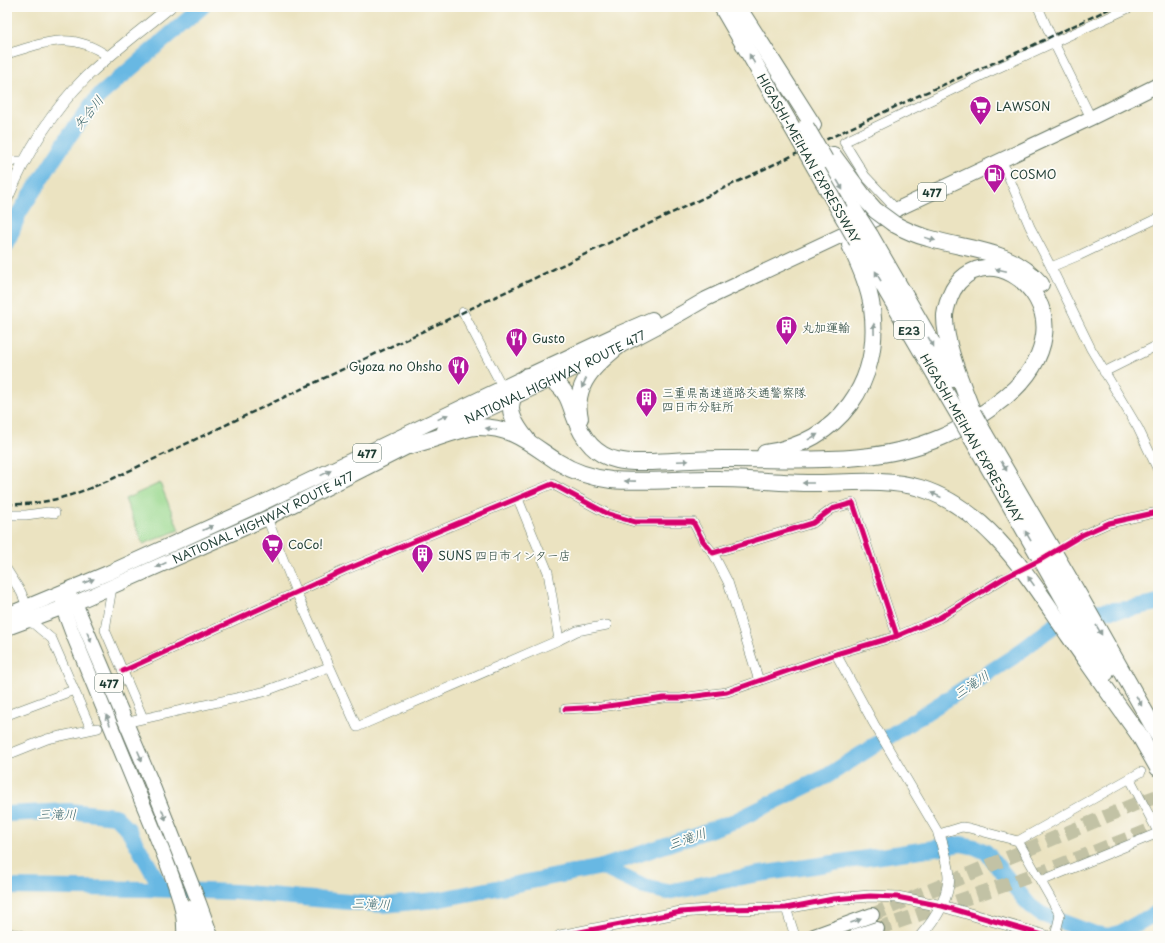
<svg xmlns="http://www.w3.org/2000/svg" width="1165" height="943" viewBox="0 0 1165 943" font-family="'Playpen Sans','Klee One',sans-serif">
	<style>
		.green { fill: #9ad88e; stroke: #5c8a61 }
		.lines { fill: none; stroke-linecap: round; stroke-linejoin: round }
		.river { stroke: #68b8e3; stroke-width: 16 }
		.minor-tunnel { stroke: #c2c2a5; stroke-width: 9; stroke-dasharray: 9 4.5; stroke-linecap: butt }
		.trunk-tunnel { stroke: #c2c2a5; stroke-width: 14; stroke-dasharray: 14 7; stroke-linecap: butt }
		.minor-casing { stroke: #667765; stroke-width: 10 }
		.tertiary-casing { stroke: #667765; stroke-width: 12 }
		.trunk-casing { stroke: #667765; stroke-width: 16 }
		.motorway-casing { stroke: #667765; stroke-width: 18 }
		.minor { stroke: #fff; stroke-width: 9 }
		.tertiary { stroke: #fff; stroke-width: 11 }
		.trunk { stroke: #fff; stroke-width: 14 }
		.motorway { stroke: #fff; stroke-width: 16 }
		.rail { stroke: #1f3d34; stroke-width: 2.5; stroke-dasharray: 6 3; stroke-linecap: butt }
		.motorway-bridge-casing { stroke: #667765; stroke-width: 18; stroke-linecap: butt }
		.motorway-bridge { stroke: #fff; stroke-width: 16 }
		.cycleway-casing { stroke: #fdfcf7; stroke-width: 8 }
		.cycleway { stroke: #d6006c; stroke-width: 5 }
		.oneway { fill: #8f9e9a }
		.labels { text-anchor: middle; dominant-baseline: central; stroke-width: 3.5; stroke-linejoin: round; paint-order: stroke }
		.shield { fill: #fdfcf7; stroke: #62766e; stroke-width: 1 }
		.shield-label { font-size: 11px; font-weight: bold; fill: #1f3d34 }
		.poi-label { font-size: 12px; fill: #1f3d34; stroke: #fdfcf7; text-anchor: start }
		.street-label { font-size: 12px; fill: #1f3d34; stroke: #fdfcf7 }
		.water-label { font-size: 13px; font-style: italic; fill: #356269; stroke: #fdfcf7 }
	</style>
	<rect width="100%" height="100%" fill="#fdfcf7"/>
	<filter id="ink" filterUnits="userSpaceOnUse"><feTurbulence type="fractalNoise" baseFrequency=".025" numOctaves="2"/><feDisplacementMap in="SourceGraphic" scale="8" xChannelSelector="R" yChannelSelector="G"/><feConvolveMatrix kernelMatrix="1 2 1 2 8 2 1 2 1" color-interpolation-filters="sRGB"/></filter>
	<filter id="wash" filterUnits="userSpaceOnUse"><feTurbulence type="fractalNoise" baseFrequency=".012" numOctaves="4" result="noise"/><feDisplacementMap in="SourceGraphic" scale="16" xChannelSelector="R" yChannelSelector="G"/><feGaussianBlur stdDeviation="0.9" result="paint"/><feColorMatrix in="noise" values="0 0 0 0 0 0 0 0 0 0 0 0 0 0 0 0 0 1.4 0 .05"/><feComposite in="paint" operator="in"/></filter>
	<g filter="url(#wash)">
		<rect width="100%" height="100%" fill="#ebe3c1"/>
		<path class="green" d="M160 483 179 530 143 544 125 499Z"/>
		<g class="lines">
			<g class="river">
				<path d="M7 244 19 213 67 139 98 97 202 7"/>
				<path d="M7 814 69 811 115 816 128 829 162 889"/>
				<path d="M602 867 644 887 667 892 753 875 961 844 975 847 986 852 1030 906 1041 914 1095 934 1108 936"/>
				<path d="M7 887 146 889 235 892 383 905 436 900 602 867 735 821 827 776 1013 657 1055 625 1084 612 1129 609 1158 603"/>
				<path d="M1108 936 1120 933 1158 912"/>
			</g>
		</g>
	</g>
	<g filter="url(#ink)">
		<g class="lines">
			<path class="minor-tunnel" d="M1004 578 1040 560 1082 535"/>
			<g class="trunk-tunnel">
				<path d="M872 915 1133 805 1158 796"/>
				<path d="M877 929 1045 871 1158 827"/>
			</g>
			<defs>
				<g id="minor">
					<path d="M1038 7 1054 43 1091 118"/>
					<path d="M7 54C47 42 72 30 109 57"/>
					<path d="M1001 159 1030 227 1051 267 1091 349 1138 428 1158 470"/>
					<path d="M7 164 14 161H24"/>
					<path d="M896 209 865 176 844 142 987 73 1131 7"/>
					<path d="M1051 267 1080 255 1158 218"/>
					<path d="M463 312 505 392"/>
					<path d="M1104 372 1158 345"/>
					<path d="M518 499 548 572 559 640"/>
					<path d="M7 515H26L48 512 55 513"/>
					<path d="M267 518 296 592 357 727 559 640 577 631 607 625"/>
					<path d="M1082 535 1109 523 1158 512"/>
					<path d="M713 553 728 582 759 681"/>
					<path d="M7 570 21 592 27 606"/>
					<path d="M112 587 105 630 143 718"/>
					<path d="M25 621 34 624 52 639 91 729"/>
					<path d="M836 654 874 724 939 834 962 827 969 828 1018 841 1141 772"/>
					<path d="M123 671 345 570 552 484 608 514 635 522H693L703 541 713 553 813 523 832 509 853 503 897 636"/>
					<path d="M565 709 601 707 664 698H681L727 692 836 654 897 636 939 618 1004 578"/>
					<path d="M7 715 74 690"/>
					<path d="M133 721 263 692 329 667"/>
					<path d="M7 755 47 739 98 728"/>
					<path d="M1130 779 1158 832"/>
					<path d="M1018 841 1060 915 1055 936"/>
					<path d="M1041 881 1158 833"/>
					<path d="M786 908 795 936"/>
				</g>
				<g id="tertiary">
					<path d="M7 199C26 153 51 112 86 77 112 52 142 30 170 7"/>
					<path d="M7 934 21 936"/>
					<path d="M560 936 681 912 721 909 786 908 833 899 870 896 897 897 942 906 1046 936"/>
					<path d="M921 936C935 920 948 900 949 877 949 868 942 843 939 834"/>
				</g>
				<g id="trunk">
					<path id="s1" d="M444 430C532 388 622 349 706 299L1091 118 1158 85"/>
					<path d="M68 596 75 603 150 779 199 903 211 936"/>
					<path d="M63 600V608L72 632 162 850C172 877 186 906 184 936"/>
					<path d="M7 615 108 573 258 505 527 376 615 335 652 319"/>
					<path id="s2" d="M7 628 75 603 267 518 419 441"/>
					<path d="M187 907 200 936"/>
					<path d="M814 936 872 915"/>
					<path d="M856 936 877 929"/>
				</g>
				<g id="motorway">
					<path d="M722 7 800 141"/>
					<path d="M738 7 813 125"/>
					<path d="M833 155 867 201"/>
					<path d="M825 160 854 210"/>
					<path d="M894 224C905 230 916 235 928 238 969 251 1010 248 1041 284"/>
					<path d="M870 235 953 379"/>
					<path d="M858 242 961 419"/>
					<path d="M580 418C572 384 596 364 620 345"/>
					<path d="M984 433 1080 597 1158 735"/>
					<path d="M973 440 1106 673"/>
					<path d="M528 441C506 414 505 403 527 376 538 377 548 378 557 384 567 392 570 403 574 415 581 436 593 455 617 460 629 463 640 462 652 462 676 461 699 459 723 459 796 458 873 467 942 437 961 429 978 417 995 405 1019 388 1040 365 1044 335 1051 283 983 240 953 290 949 298 946 307 945 315 944 343 963 387 973 413"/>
					<path d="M409 446C420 443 431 440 442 436 453 433 464 428 476 427 513 426 530 444 558 462 574 472 593 478 611 480 648 483 684 478 720 479 751 479 781 483 812 483 846 483 887 478 920 488 990 510 1029 579 1069 636 1093 670 1117 705 1142 739"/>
					<path d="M765 453C839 442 882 382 872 308 869 286 859 265 850 245"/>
					<path d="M1137 731 1158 768"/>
				</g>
			</defs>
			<use href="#minor" class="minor-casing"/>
			<use href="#tertiary" class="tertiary-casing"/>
			<use href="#trunk" class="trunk-casing"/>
			<use href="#motorway" class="motorway-casing"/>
			<use href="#minor" class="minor"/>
			<use href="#tertiary" class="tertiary"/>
			<use href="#trunk" class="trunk"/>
			<use href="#motorway" class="motorway"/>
			<path class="rail" d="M7 504C44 506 78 494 112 479L920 95 1025 49 1113 7"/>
			<defs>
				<g id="motorway-bridge">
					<path d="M806 127 825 160"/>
					<path d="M800 141 857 241"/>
					<path d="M867 201 875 210 894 224"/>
					<path d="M854 210 870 235"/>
					<path d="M973 413 984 433"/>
					<path d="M961 419 973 440"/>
				</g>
			</defs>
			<use href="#motorway-bridge" class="motorway-bridge-casing"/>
			<use href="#motorway-bridge" class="motorway-bridge"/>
			<defs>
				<g id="cycleway">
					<path d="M123 671 345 570 552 484 608 514 635 522H693L703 541 713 553 813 523 832 509 853 503 897 636"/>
					<path d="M565 709 601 707 664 698H681L727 692 836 654 897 636 939 618 1004 578 1040 560 1082 535 1109 523 1158 512"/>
					<path d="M560 936 681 912 721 909 786 908 833 899 870 896 897 897 942 906 1046 936"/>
				</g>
			</defs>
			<use href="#cycleway" class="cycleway-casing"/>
			<use href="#cycleway" class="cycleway"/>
		</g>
		<defs><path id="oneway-solid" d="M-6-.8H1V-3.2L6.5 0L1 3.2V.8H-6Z"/></defs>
		<g class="oneway">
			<use href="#oneway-solid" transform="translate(752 59) rotate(-120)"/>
			<use href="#oneway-solid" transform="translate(840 185) rotate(60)"/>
			<use href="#oneway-solid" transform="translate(930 239) rotate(16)"/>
			<use href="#oneway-solid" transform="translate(1001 270) rotate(-168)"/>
			<use href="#oneway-solid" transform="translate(878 276) rotate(-120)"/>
			<use href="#oneway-solid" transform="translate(874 329) rotate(-91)"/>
			<use href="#oneway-solid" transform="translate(931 342) rotate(60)"/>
			<use href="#oneway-solid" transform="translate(584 383) rotate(115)"/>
			<use href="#oneway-solid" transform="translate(443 417) rotate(-26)"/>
			<use href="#oneway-solid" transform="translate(491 429) rotate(-172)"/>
			<use href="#oneway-solid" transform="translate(813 437) rotate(-29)"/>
			<use href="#oneway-solid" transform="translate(683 461) rotate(-3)"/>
			<use href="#oneway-solid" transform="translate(1004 466) rotate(60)"/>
			<use href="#oneway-solid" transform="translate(326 473) rotate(-26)"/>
			<use href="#oneway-solid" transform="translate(630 481) rotate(-179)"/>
			<use href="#oneway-solid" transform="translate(808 483) rotate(180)"/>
			<use href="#oneway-solid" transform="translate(936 495) rotate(-155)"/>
			<use href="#oneway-solid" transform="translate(208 528) rotate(-24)"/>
			<use href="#oneway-solid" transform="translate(1028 536) rotate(-120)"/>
			<use href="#oneway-solid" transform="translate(161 565) rotate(156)"/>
			<use href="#oneway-solid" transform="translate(89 581) rotate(-23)"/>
			<use href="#oneway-solid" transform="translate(1031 581) rotate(-125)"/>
			<use href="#oneway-solid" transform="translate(1099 630) rotate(60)"/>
			<use href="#oneway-solid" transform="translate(89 637) rotate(67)"/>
			<use href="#oneway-solid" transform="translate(1139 701) rotate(61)"/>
			<use href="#oneway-solid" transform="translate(108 720) rotate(-112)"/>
			<use href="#oneway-solid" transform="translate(140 756) rotate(67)"/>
			<use href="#oneway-solid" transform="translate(164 815) rotate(68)"/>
			<use href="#oneway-solid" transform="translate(856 921) rotate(-20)"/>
		</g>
	</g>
	<defs>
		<symbol id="supermarket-pin" viewBox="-11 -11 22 30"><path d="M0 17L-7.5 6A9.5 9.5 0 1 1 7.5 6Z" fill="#b5179e" stroke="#fdfcf7"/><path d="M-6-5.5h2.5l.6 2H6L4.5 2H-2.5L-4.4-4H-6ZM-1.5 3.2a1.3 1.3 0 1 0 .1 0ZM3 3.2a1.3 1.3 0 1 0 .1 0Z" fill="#fff"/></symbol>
		<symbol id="fuel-pin" viewBox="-11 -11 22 30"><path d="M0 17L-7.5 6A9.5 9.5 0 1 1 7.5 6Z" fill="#b5179e" stroke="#fdfcf7"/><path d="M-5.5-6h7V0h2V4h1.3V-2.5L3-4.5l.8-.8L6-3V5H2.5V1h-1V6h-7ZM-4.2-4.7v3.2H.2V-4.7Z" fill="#fff"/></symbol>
		<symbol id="building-pin" viewBox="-11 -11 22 30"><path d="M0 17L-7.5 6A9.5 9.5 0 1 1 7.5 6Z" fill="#b5179e" stroke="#fdfcf7"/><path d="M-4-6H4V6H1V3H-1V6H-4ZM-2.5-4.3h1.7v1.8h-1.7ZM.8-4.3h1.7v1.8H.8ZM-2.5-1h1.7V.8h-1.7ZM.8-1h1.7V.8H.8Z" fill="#fff"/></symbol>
		<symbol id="restaurant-pin" viewBox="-11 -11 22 30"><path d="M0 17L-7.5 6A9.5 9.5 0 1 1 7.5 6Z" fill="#b5179e" stroke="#fdfcf7"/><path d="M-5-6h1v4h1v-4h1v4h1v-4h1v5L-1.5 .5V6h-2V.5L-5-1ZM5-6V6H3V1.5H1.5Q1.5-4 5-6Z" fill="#fff"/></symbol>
	</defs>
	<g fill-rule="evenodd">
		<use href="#supermarket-pin" x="968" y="94" width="25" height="34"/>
		<use href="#fuel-pin" x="982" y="162" width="25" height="34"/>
		<use href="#building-pin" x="774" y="314" width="25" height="34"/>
		<use href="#restaurant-pin" x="504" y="326" width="25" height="34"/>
		<use href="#restaurant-pin" x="446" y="354" width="25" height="34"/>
		<use href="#building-pin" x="634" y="386" width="25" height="34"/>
		<use href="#supermarket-pin" x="260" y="532" width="25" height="34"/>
		<use href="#building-pin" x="410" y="542" width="25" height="34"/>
	</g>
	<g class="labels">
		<g class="shield">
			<rect x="918" y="183" width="28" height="18" rx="3"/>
			<rect x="894" y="321" width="30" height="18" rx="3"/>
			<rect x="353" y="444" width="28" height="18" rx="3"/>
			<rect x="95" y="674" width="28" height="18" rx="3"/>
		</g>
		<g class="shield-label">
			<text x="932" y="192">477</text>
			<text x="909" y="330">E23</text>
			<text x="367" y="453">477</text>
			<text x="109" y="683">477</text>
		</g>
		<g class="poi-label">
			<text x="996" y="106">LAWSON</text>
			<text x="1010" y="174">COSMO</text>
			<text x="802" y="327">丸加運輸</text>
			<text x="532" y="338">Gusto</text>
			<text x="442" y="366" text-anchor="end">Gyoza no Ohsho</text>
			<text x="662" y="392">三重県高速道路交通警察隊<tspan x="662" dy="14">四日市分駐所</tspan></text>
			<text x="288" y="544">CoCo!</text>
			<text x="438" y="555">SUNS 四日市インター店</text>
		</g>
		<g class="street-label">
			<text transform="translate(809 158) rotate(60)">HIGASHI-MEIHAN EXPRESSWAY</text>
			<text stroke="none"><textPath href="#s1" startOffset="123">NATIONAL HIGHWAY ROUTE 477</textPath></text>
			<text transform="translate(972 438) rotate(60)">HIGASHI-MEIHAN EXPRESSWAY</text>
			<text stroke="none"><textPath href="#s2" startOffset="279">NATIONAL HIGHWAY ROUTE 477</textPath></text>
		</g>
		<g class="water-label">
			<text transform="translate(88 112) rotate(-51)">矢合川</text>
			<text transform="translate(971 684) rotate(-33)">三滝川</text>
			<text x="57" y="813">三滝川</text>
			<text transform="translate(687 838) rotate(-19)">三滝川</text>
			<text transform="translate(371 903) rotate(2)">三滝川</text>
		</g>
	</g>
	<rect width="1165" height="943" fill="none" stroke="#fdfcf7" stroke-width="24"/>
</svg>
